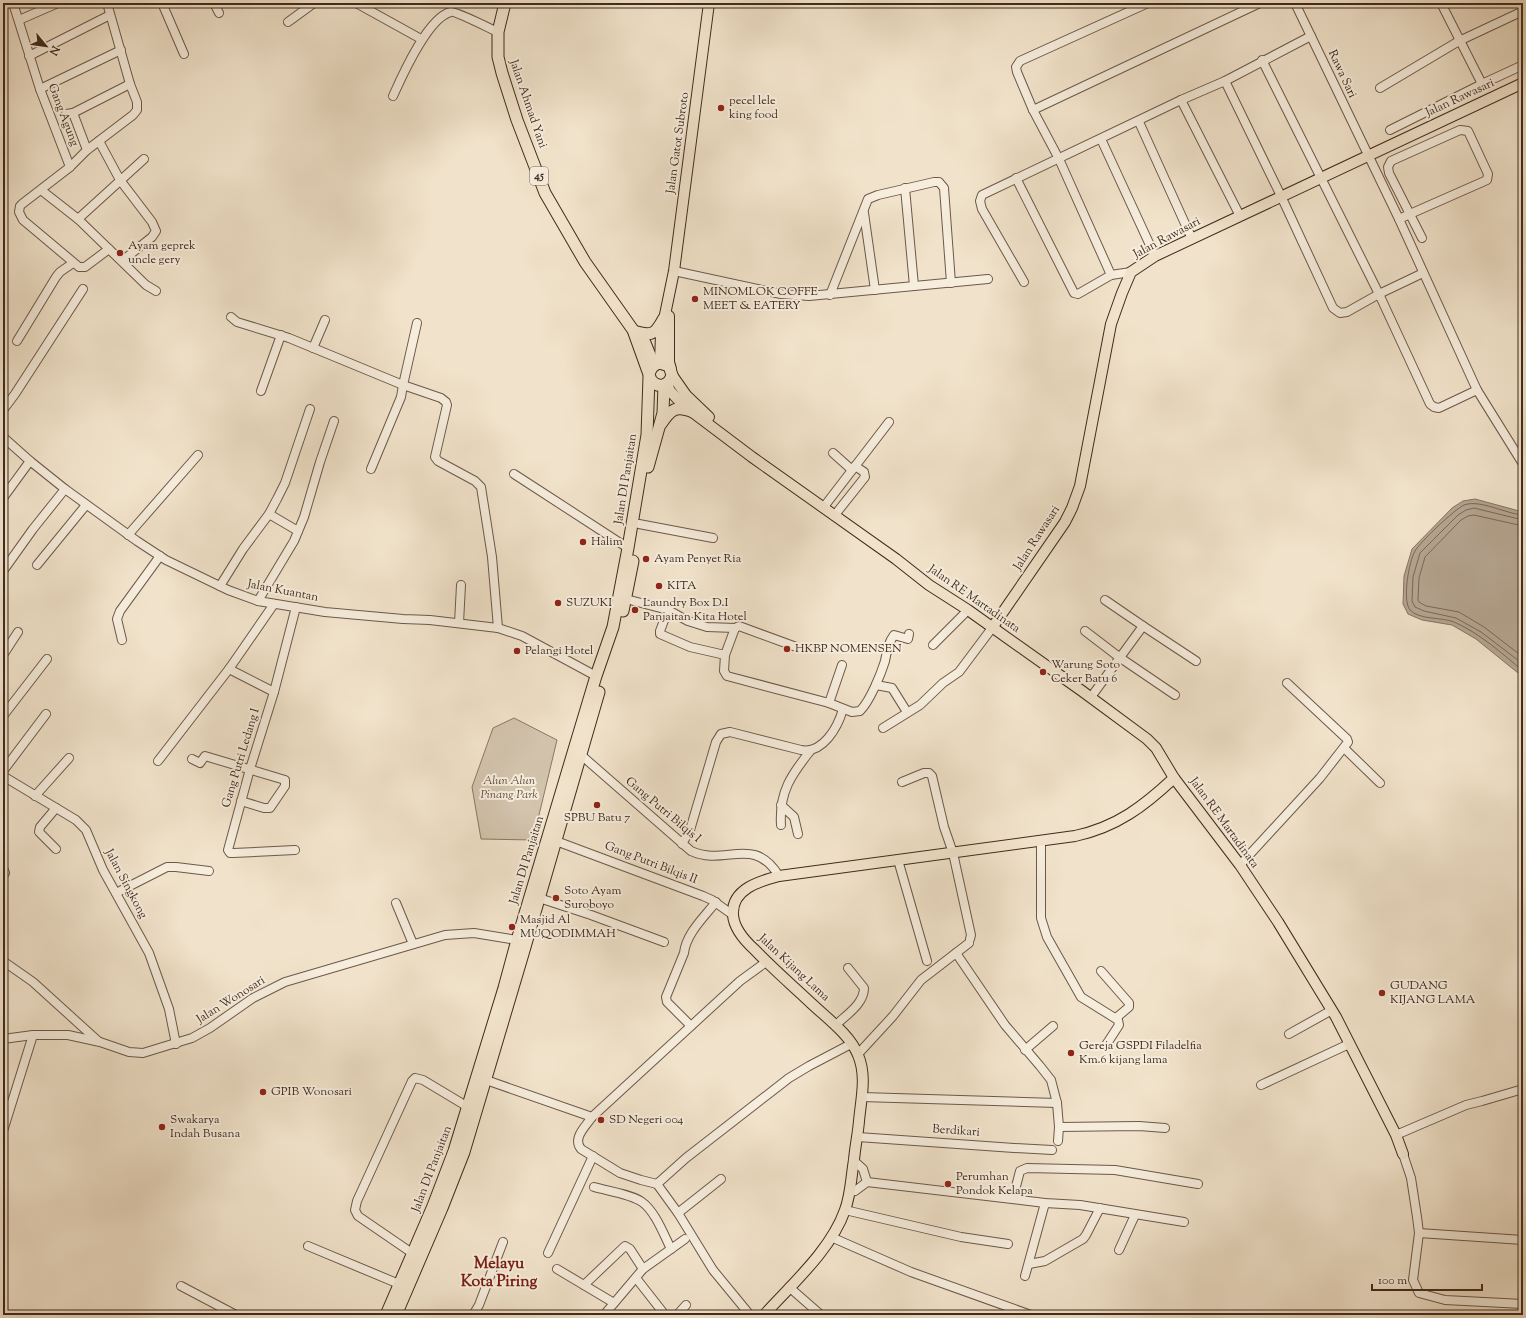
<svg xmlns="http://www.w3.org/2000/svg" width="1526" height="1318" viewBox="0 0 1526 1318" font-family="'Sorts Mill Goudy',serif">
	<style>
		.green { fill: #d3c4ae; stroke: #8a7766 }
		.water { fill: #b5a490; stroke: #877362 }
		.lines { fill: none; stroke-linecap: round; stroke-linejoin: round }
		.shore { stroke: #7b6757; stroke-width: 1 }
		.minor-casing { stroke: #6d5849; stroke-width: 10 }
		.major-casing { stroke: #412a1e; stroke-width: 12 }
		.highway-casing { stroke: #412a1e; stroke-width: 13 }
		.minor { stroke: #f6eddd; stroke-width: 8 }
		.major { stroke: #f1e3cb; stroke-width: 10 }
		.highway { stroke: #f1e3cb; stroke-width: 11 }
		.poi-dot { fill: #8f2418; stroke: #f6eddd; stroke-width: 1.5 }
		.labels { text-anchor: middle; dominant-baseline: central; stroke-width: 4; stroke-linejoin: round; paint-order: stroke }
		.shield { fill: #f6eddd; stroke: #776457; stroke-width: 1 }
		.shield-label { font-size: 11px; font-weight: bold; fill: #412a1e }
		.street-label { font-size: 12px; fill: #412a1e; stroke: #f6eddd }
		.poi-label { font-size: 12px; fill: #412a1e; stroke: #f6eddd; text-anchor: start }
		.park-label { font-size: 12px; font-style: italic; fill: #5e493b; stroke: #f6eddd }
		.district-label { font-size: 16px; font-weight: bold; fill: #7a1f14; stroke: #f6eddd }
	</style>
	<rect width="100%" height="100%" fill="#f1e3cb"/>
	<filter id="stains"><feTurbulence type="fractalNoise" baseFrequency=".005" numOctaves="4"/><feColorMatrix values="0 0 0 0 .2 0 0 0 0 .09 0 0 0 0 .02 0 0 0 .5 -.17"/></filter>
	<radialGradient id="worn" r=".72"><stop offset=".6" stop-color="#630" stop-opacity="0"/><stop offset="1" stop-color="#630" stop-opacity=".3"/></radialGradient>
	<path class="green" d="M514 718 557 740 533 840 481 839 472 787 493 728Z"/>
	<path class="water" d="M1475 499 1523 512V677L1476 639 1452 625 1422 620 1408 614 1403 604 1404 576 1412 549 1452 508 1463 501Z"/>
	<g class="lines">
		<g class="shore">
			<path d="M1523 515C1506 514 1480 499 1464 505 1455 509 1420 542 1415 551 1409 561 1402 600 1410 610 1419 620 1442 617 1454 622 1478 632 1503 654 1523 671"/>
			<path d="M1523 520 1474 508 1466 510 1458 515 1420 553 1413 577 1412 601 1415 607 1424 611 1456 618 1481 632 1523 664"/>
			<path d="M1523 526 1474 515 1468 516 1461 520 1425 557 1419 578 1418 600 1419 602 1426 606 1459 612 1484 627 1523 657"/>
		</g>
		<defs>
			<g id="minor">
				<path d="M13 3 40 89 70 167"/>
				<path d="M107 3 130 84 137 102V110L133 115 87 150 70 167 22 204 20 206 19 212 23 220 79 267H85L109 249"/>
				<path d="M162 3 184 54"/>
				<path d="M214 3 219 13"/>
				<path d="M356 3 421 39"/>
				<path d="M1295 3 1399 219 1477 390 1523 464"/>
				<path d="M1445 3 1443 7 1482 84"/>
				<path d="M19 20 58 3"/>
				<path d="M288 22 314 3"/>
				<path d="M29 56 110 15"/>
				<path d="M1262 60 1379 294 1430 404 1434 407 1439 408 1477 390"/>
				<path d="M1225 81 1281 196 1333 308 1340 313 1347 312 1379 294 1423 273"/>
				<path d="M1380 88 1459 41 1523 11"/>
				<path d="M40 89 121 50"/>
				<path d="M393 96C402 76 428 17 451 12 455 11 491 29 498 32"/>
				<path d="M1181 100 1240 216"/>
				<path d="M1033 110 1260 3"/>
				<path d="M73 113 87 150"/>
				<path d="M66 114 73 113 130 84"/>
				<path d="M1139 122 1192 239"/>
				<path d="M1390 130 1482 84 1523 65"/>
				<path d="M1101 139 1155 256"/>
				<path d="M99 141 120 180 152 222 156 231 152 237 122 261"/>
				<path d="M1016 178 1074 293 1078 294 1111 275 1131 272"/>
				<path d="M905 188 914 286"/>
				<path d="M41 190 78 219 146 285 156 291"/>
				<path d="M864 213 875 290"/>
				<path d="M78 219 144 159"/>
				<path d="M1399 219 1410 214 1487 180 1488 174 1468 131 1460 130 1391 161 1388 167 1389 173 1422 238"/>
				<path d="M674 271 781 294 809 296 988 279"/>
				<path d="M1111 275 1059 159 1033 110 1017 72 1016 67 1020 61 1148 3"/>
				<path d="M1024 282 982 209 980 201 982 195 1181 100 1225 81 1311 36"/>
				<path d="M830 295 868 199 878 195 934 182H939L944 188 951 283"/>
				<path d="M231 317 237 322 289 338 403 385 441 398 446 402 447 405 435 457 438 461 475 481 481 487 492 557 498 628"/>
				<path d="M17 341 56 277 60 272 73 263"/>
				<path d="M313 348 325 320"/>
				<path d="M261 391 281 335"/>
				<path d="M3 410 15 394 83 289"/>
				<path d="M3 437 30 461 65 489 137 541 166 560 228 590 258 601 325 612 403 619 430 620 498 628 522 636 596 676"/>
				<path d="M833 453 852 470"/>
				<path d="M371 469 401 397 403 385 417 323"/>
				<path d="M514 474 628 548"/>
				<path d="M3 498 30 461"/>
				<path d="M823 508 889 422"/>
				<path d="M269 514 298 531"/>
				<path d="M834 516 865 477 864 472 855 466"/>
				<path d="M639 524 713 538"/>
				<path d="M128 535 198 455"/>
				<path d="M37 565 86 505"/>
				<path d="M3 571 33 529 65 489"/>
				<path d="M220 586 243 549 269 514 277 499 285 483 310 409"/>
				<path d="M626 599 668 610 688 621 707 627 735 628"/>
				<path d="M1105 600 1143 626"/>
				<path d="M258 601 294 541 304 517 320 462 334 421"/>
				<path d="M668 610 660 631V634L690 647 725 655 724 671 727 676 829 703 852 712 860 711C870 701 881 674 885 661 887 651 888 643 894 635L908 639 909 634"/>
				<path d="M459 623 461 585"/>
				<path d="M1085 631 1119 657 1175 695"/>
				<path d="M122 640 117 619 120 611 160 556"/>
				<path d="M933 645 968 610"/>
				<path d="M3 655 18 632"/>
				<path d="M725 655 735 628 739 626 799 648"/>
				<path d="M229 669 274 692"/>
				<path d="M876 685 892 688 907 712"/>
				<path d="M1091 697 1143 626 1196 661"/>
				<path d="M829 703 842 665"/>
				<path d="M3 716 47 659"/>
				<path d="M883 728 920 705 943 683 959 672 992 628"/>
				<path d="M1344 748 1380 783"/>
				<path d="M581 755 691 851C726 867 753 834 779 876"/>
				<path d="M192 759 200 763 205 756 285 780V786L270 808H264L241 801"/>
				<path d="M158 761 229 669 274 604"/>
				<path d="M3 771 46 714"/>
				<path d="M3 776 76 820 86 830 103 870 149 953 169 1009 176 1044"/>
				<path d="M902 782 924 773H929L932 776 944 827 953 853 971 935 970 939"/>
				<path d="M35 796 69 758"/>
				<path d="M781 805 794 817 798 834"/>
				<path d="M781 825C779 792 791 775 811 750"/>
				<path d="M1041 840V918L1047 937 1081 997 1118 1020 1119 1025 1106 1045"/>
				<path d="M556 841 703 896 712 900 733 915"/>
				<path d="M682 844 690 830 716 742 721 734 730 732 801 750C823 754 838 727 843 709"/>
				<path d="M56 849 39 832 40 827 56 808"/>
				<path d="M295 850 233 853H230L228 850 250 769 274 692 296 607"/>
				<path d="M898 860 927 961"/>
				<path d="M1240 865 1320 778 1348 742 1347 739 1287 683"/>
				<path d="M3 868 5 873 3 876"/>
				<path d="M116 893 167 867H176L209 871"/>
				<path d="M539 898 591 915 664 942"/>
				<path d="M396 903 413 944"/>
				<path d="M956 953 1005 1025 1040 1066 1051 1080 1057 1103 1059 1127 1058 1141"/>
				<path d="M3 961 33 982 98 1041"/>
				<path d="M766 962 740 981 592 1117C586 1126 572 1138 581 1149L620 1173 641 1180 657 1184 686 1158 789 1078 809 1066 851 1044"/>
				<path d="M1101 971 1129 1003V1007L1116 1018"/>
				<path d="M836 1025C846 1015 864 1004 864 988L848 968"/>
				<path d="M691 1026 667 1002 666 997 684 953C686 934 704 917 716 902"/>
				<path d="M1289 1034 1332 1010"/>
				<path d="M3 1039 33 1035H68L100 1042 129 1052 143 1053 192 1038 210 1028 253 998 285 982 445 935 474 933 517 940"/>
				<path d="M1025 1050 1053 1026"/>
				<path d="M858 1054 893 1016 921 980 969 943"/>
				<path d="M486 1080 592 1117"/>
				<path d="M1261 1085 1349 1044"/>
				<path d="M862 1097 1057 1103"/>
				<path d="M1059 1127 1139 1126 1165 1128"/>
				<path d="M3 1131 33 1035"/>
				<path d="M1396 1135 1466 1105 1482 1101 1523 1089"/>
				<path d="M858 1137 1014 1148 1052 1150"/>
				<path d="M1403 1154 1411 1178 1417 1217 1419 1233 1413 1280 1419 1293 1445 1300 1523 1304"/>
				<path d="M867 1182 1045 1203 1080 1205 1184 1222"/>
				<path d="M657 1184 678 1213 721 1179"/>
				<path d="M594 1187C608 1191 631 1194 642 1202 655 1211 664 1235 671 1249"/>
				<path d="M850 1192 855 1191 867 1182 863 1169 853 1160"/>
				<path d="M1013 1198 1020 1171 1027 1168 1115 1170 1198 1184"/>
				<path d="M845 1210 961 1237 1008 1244"/>
				<path d="M678 1213 713 1270 750 1315"/>
				<path d="M1419 1233 1523 1240"/>
				<path d="M831 1237 911 1272 1031 1315"/>
				<path d="M308 1246 399 1284"/>
				<path d="M1119 1250 1135 1215"/>
				<path d="M412 1253 358 1216 355 1210 357 1201 412 1081 415 1078 423 1080 468 1107"/>
				<path d="M548 1253 593 1156"/>
				<path d="M1029 1264 1045 1261 1083 1239 1086 1235 1100 1208"/>
				<path d="M557 1269 614 1303"/>
				<path d="M1025 1276 1045 1203"/>
				<path d="M636 1278 665 1315"/>
				<path d="M584 1285 625 1246 630 1249 643 1269"/>
				<path d="M181 1286 236 1315"/>
				<path d="M789 1287 821 1315"/>
				<path d="M473 1315 479 1305 503 1242"/>
				<path d="M504 1315H505"/>
				<path d="M604 1315 643 1269 685 1239"/>
				<path d="M677 1315 686 1305"/>
			</g>
			<g id="major">
				<path d="M669 316V362L671 369"/>
				<path d="M660 363 661 334 674 271 709 3"/>
				<path d="M672 375 686 395 709 417"/>
				<path d="M667 384 670 391 683 405 752 457 896 559 929 585 968 610 1082 691 1147 739 1156 748 1174 778 1240 865 1278 922 1336 1017 1396 1135 1403 1154"/>
				<path d="M992 628 1065 522 1072 508 1080 486 1111 324 1122 293 1131 272 1155 256 1523 83"/>
				<path d="M764 1315C792 1284 831 1250 845 1210 851 1194 851 1177 854 1160 855 1147 858 1134 859 1121 861 1099 867 1076 858 1055 850 1035 828 1019 812 1004 793 986 773 969 755 950 745 941 734 929 733 915 731 889 760 881 779 876L1075 836C1117 827 1144 806 1174 778"/>
			</g>
			<g id="highway">
				<path d="M505 3 498 32V57L502 73 517 120 545 193 585 262 633 330 651 380C658 389 669 386 672 375L669 366 660 363C653 365 651 368 649 374"/>
				<path d="M637 332C654 337 657 331 664 318"/>
				<path d="M638 334 643 338 654 365"/>
				<path d="M661 424C671 409 676 405 693 412"/>
				<path d="M648 467 663 413 664 385"/>
				<path d="M623 611 633 561"/>
				<path d="M386 1315 433 1206 454 1151 504 988 517 940 596 676 613 627 628 548 647 435 649 377"/>
				<path d="M396 1315 442 1208 464 1152 523 954 599 692"/>
			</g>
		</defs>
		<use href="#minor" class="minor-casing"/>
		<use href="#major" class="major-casing"/>
		<use href="#highway" class="highway-casing"/>
		<use href="#minor" class="minor"/>
		<use href="#major" class="major"/>
		<use href="#highway" class="highway"/>
	</g>
	<g class="poi-dot">
		<circle cx="721" cy="108" r="4"/>
		<circle cx="120" cy="253" r="4"/>
		<circle cx="695" cy="299" r="4"/>
		<circle cx="583" cy="542" r="4"/>
		<circle cx="646" cy="559" r="4"/>
		<circle cx="659" cy="586" r="4"/>
		<circle cx="558" cy="603" r="4"/>
		<circle cx="635" cy="610" r="4"/>
		<circle cx="787" cy="649" r="4"/>
		<circle cx="517" cy="651" r="4"/>
		<circle cx="1043" cy="672" r="4"/>
		<circle cx="597" cy="805" r="4"/>
		<circle cx="556" cy="898" r="4"/>
		<circle cx="512" cy="927" r="4"/>
		<circle cx="1382" cy="993" r="4"/>
		<circle cx="1071" cy="1053" r="4"/>
		<circle cx="263" cy="1092" r="4"/>
		<circle cx="601" cy="1120" r="4"/>
		<circle cx="162" cy="1127" r="4"/>
		<circle cx="948" cy="1184" r="4"/>
	</g>
	<g class="labels">
		<rect class="shield" x="530" y="167" width="18" height="18" rx="3"/>
		<g class="shield-label">
			<text x="539" y="176">45</text>
		</g>
		<g class="street-label">
			<text transform="translate(1342 74) rotate(65)">Rawa Sari</text>
			<text transform="translate(1460 98) rotate(-25)">Jalan Rawasari</text>
			<text transform="translate(528 104) rotate(71)">Jalan Ahmad Yani</text>
			<text transform="translate(63 115) rotate(69)">Gang Agung</text>
			<text transform="translate(678 143) rotate(-82)">Jalan Gatot Subroto</text>
			<text transform="translate(1167 238) rotate(-28)">Jalan Rawasari</text>
			<text transform="translate(626 479) rotate(-81)">Jalan DI Panjaitan</text>
			<text transform="translate(1037 538) rotate(-57)">Jalan Rawasari</text>
			<text transform="translate(283 591) rotate(11)">Jalan Kuantan</text>
			<text transform="translate(974 599) rotate(35)">Jalan RE Martadinata</text>
			<text transform="translate(241 758) rotate(-73)">Gang Putri Ledang I</text>
			<text transform="translate(663 810) rotate(40)">Gang Putri Bilqis I</text>
			<text transform="translate(1224 823) rotate(54)">Jalan RE Martadinata</text>
			<text transform="translate(527 860) rotate(-73)">Jalan DI Panjaitan</text>
			<text transform="translate(651 863) rotate(21)">Gang Putri Bilqis II</text>
			<text transform="translate(126 884) rotate(62)">Jalan Singkong</text>
			<text transform="translate(794 968) rotate(43)">Jalan Kijang Lama</text>
			<text transform="translate(231 1000) rotate(-32)">Jalan Wonosari</text>
			<text transform="translate(956 1131) rotate(4)">Berdikari</text>
			<text transform="translate(432 1169) rotate(-69)">Jalan DI Panjaitan</text>
		</g>
		<g class="poi-label">
			<text x="729" y="101">pecel lele<tspan x="729" dy="14">king food</tspan></text>
			<text x="128" y="246">Ayam geprek<tspan x="128" dy="14">uncle gery</tspan></text>
			<text x="703" y="292">MINOMLOK COFFE<tspan x="703" dy="14">MEET &amp; EATERY</tspan></text>
			<text x="591" y="542">Halim</text>
			<text x="654" y="559">Ayam Penyet Ria</text>
			<text x="667" y="586">KITA</text>
			<text x="566" y="603">SUZUKI</text>
			<text x="643" y="603">Laundry Box D.I<tspan x="643" dy="14">Panjaitan Kita Hotel</tspan></text>
			<text x="795" y="649">HKBP NOMENSEN</text>
			<text x="525" y="651">Pelangi Hotel</text>
			<text x="1051" y="665">Warung Soto<tspan x="1051" dy="14">Ceker Batu 6</tspan></text>
			<text x="597" y="818" text-anchor="middle">SPBU Batu 7</text>
			<text x="564" y="891">Soto Ayam<tspan x="564" dy="14">Suroboyo</tspan></text>
			<text x="520" y="920">Masjid Al<tspan x="520" dy="14">MUQODIMMAH</tspan></text>
			<text x="1390" y="986">GUDANG<tspan x="1390" dy="14">KIJANG LAMA</tspan></text>
			<text x="1079" y="1046">Gereja GSPDI Filadelfia<tspan x="1079" dy="14">Km.6 kijang lama</tspan></text>
			<text x="271" y="1092">GPIB Wonosari</text>
			<text x="170" y="1120">Swakarya<tspan x="170" dy="14">Indah Busana</tspan></text>
			<text x="609" y="1120">SD Negeri 004</text>
			<text x="956" y="1177">Perumhan<tspan x="956" dy="14">Pondok Kelapa</tspan></text>
		</g>
		<g class="park-label">
			<text x="509" y="781">Alun Alun<tspan x="509" dy="14">Pinang Park</tspan></text>
		</g>
		<g class="district-label">
			<text x="499" y="1264">Melayu<tspan x="499" dy="18">Kota Piring</tspan></text>
		</g>
	</g>
	<rect width="1526" height="1318" fill="none" stroke="#f1e3cb" stroke-width="16"/>
	<rect x="4" y="4" width="1518" height="1310" fill="none" stroke="#412a1e" stroke-width="2"/>
	<rect x="8" y="8" width="1510" height="1302" fill="none" stroke="#412a1e"/>
	<g transform="translate(46 46) rotate(119)" stroke="#f6eddd" stroke-width="3" paint-order="stroke">
	<path d="M0-3L7 15L0 10L-7 15Z" fill="#412a1e"/>
	<text y="-6" font-size="11" font-weight="bold" text-anchor="middle" fill="#412a1e">N</text>
	</g>
	<path d="M1372 1284v6h110v-6" fill="none" stroke="#412a1e" stroke-width="2"/>
	<text x="1378" y="1284" font-size="12" fill="#412a1e" stroke="#f6eddd" stroke-width="3" paint-order="stroke">100 m</text>
	<rect width="100%" height="100%" filter="url(#stains)"/>
	<rect width="100%" height="100%" fill="url(#worn)"/>
</svg>
